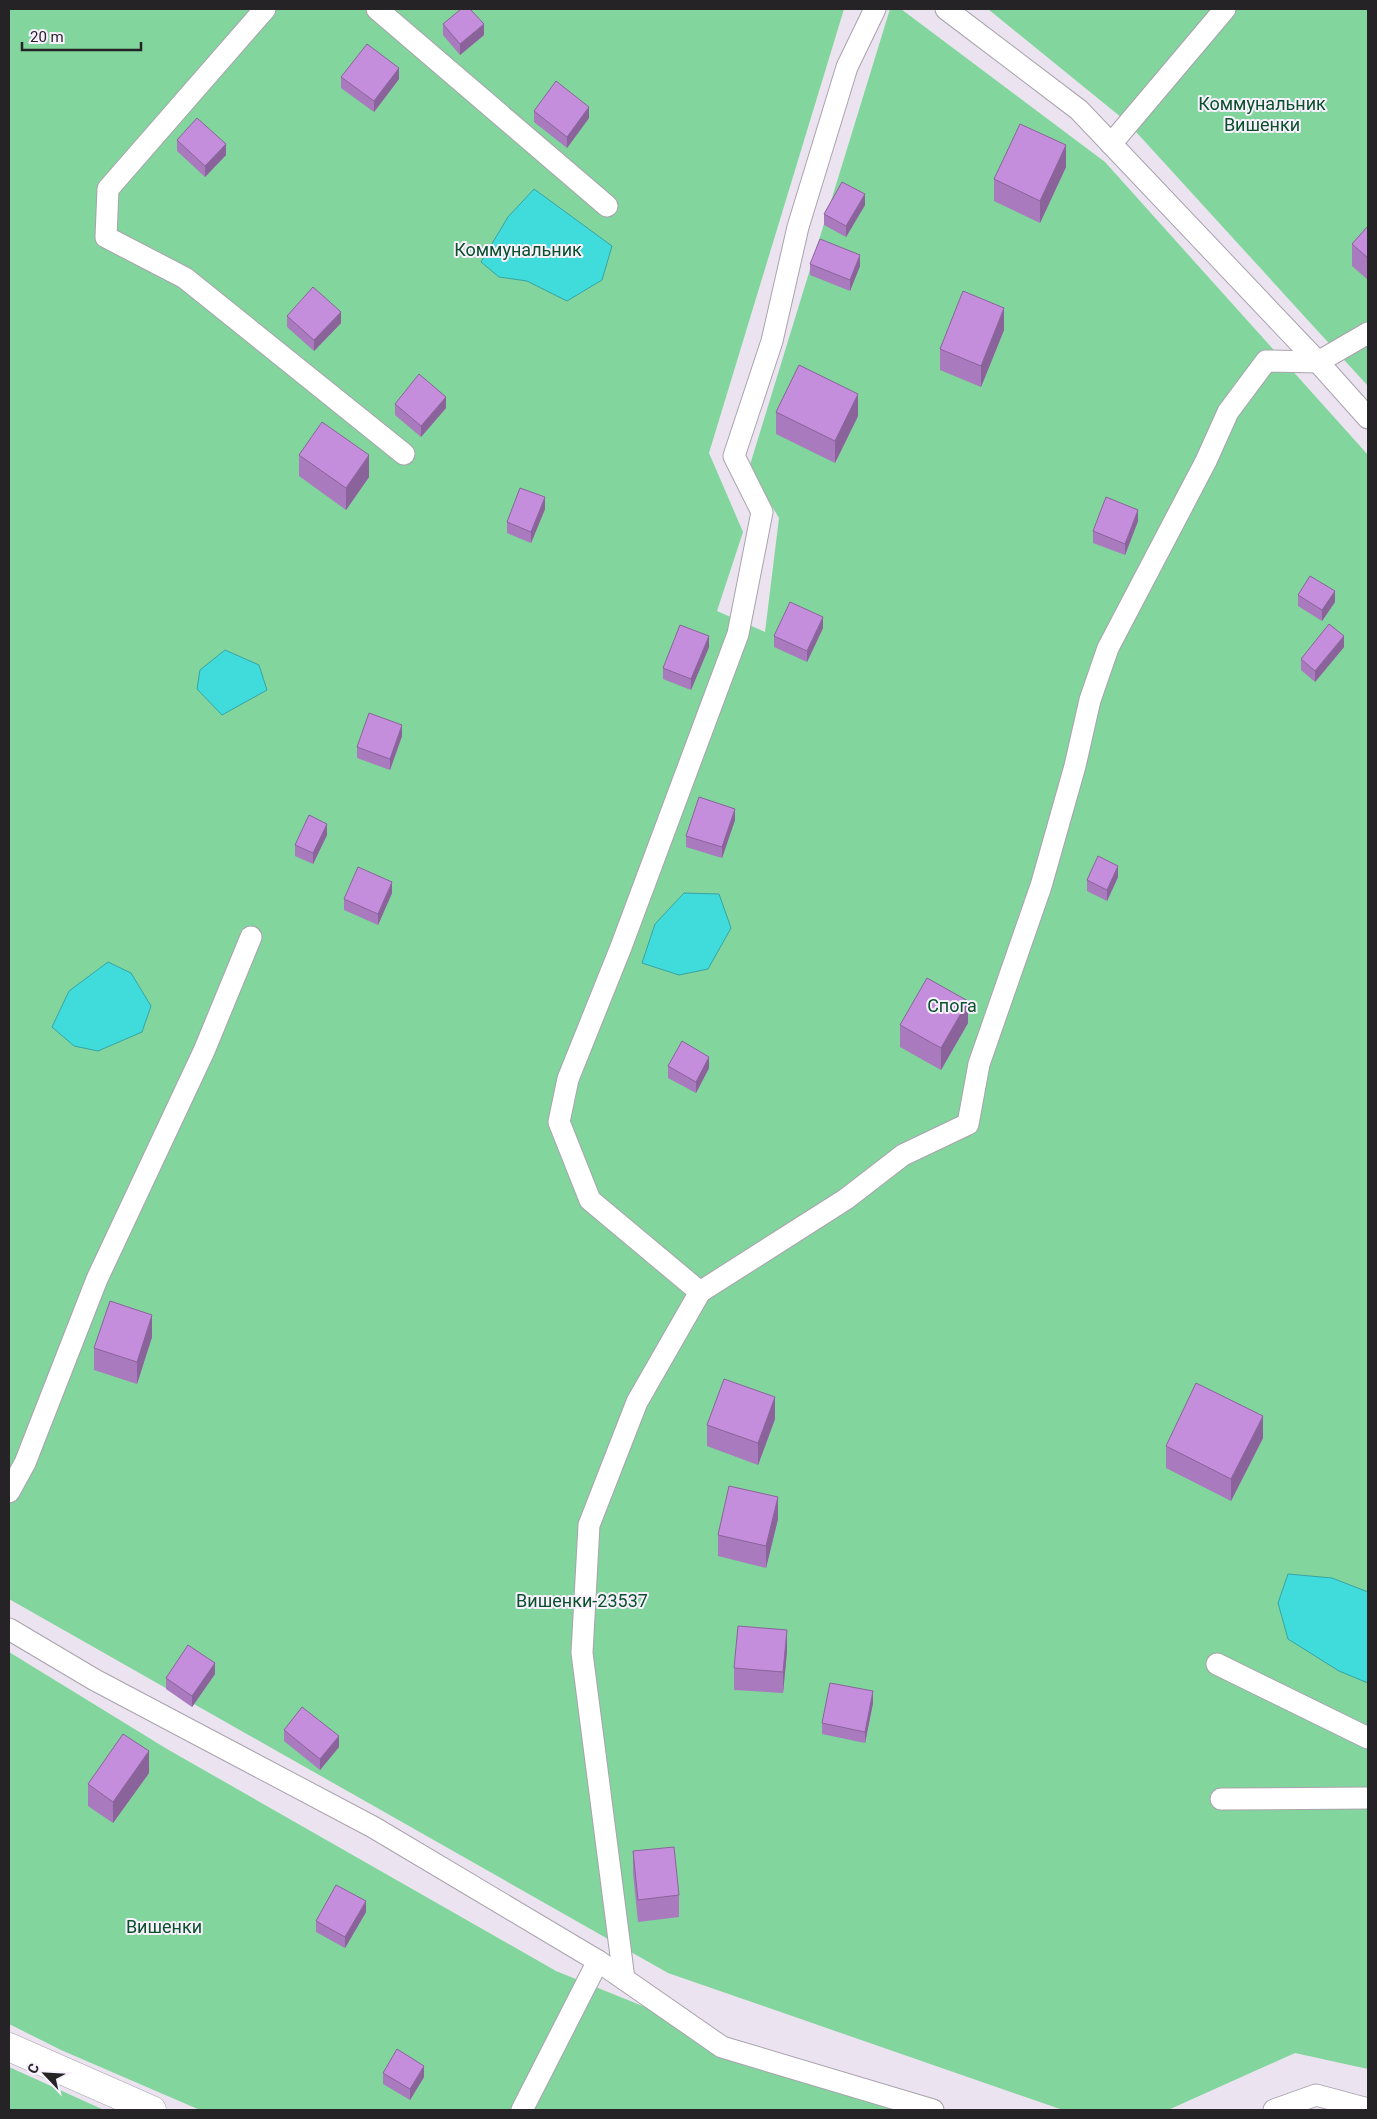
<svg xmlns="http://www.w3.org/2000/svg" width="1377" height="2119" viewBox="0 0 1377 2119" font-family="Roboto,sans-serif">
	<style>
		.green { fill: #81d59d }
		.water { fill: #40dbdb; stroke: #38a4a5 }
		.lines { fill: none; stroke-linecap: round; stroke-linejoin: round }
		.lane-casing { stroke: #aaa2ae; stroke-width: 23 }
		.street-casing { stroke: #aaa2ae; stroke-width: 29 }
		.lane { stroke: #fff; stroke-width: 21 }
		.street { stroke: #fff; stroke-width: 28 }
		.wall { fill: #a97abd }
		.shaded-wall { fill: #8a639a }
		.building { fill: #c58edc; stroke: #8a639a }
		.labels { text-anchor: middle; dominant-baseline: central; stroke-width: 4; stroke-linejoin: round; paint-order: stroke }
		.park-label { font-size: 18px; fill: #08512b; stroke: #f9f0fd }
	</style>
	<rect width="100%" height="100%" fill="#ebe3ef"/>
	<g class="green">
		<path d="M9 9H844L709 453 743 532 717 611 765 632 779 518 749 468 890 9H901L1105 162 1368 455V2069L1295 2053 1168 2110H1063L668 1973 9 1599Z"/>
		<path d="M988 9H1368V386L1127 122Z"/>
		<path d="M9 1652 167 1749 556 1971 900 2110H200L61 2050 9 2024Z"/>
		<path d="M9 2067 104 2110H9Z"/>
	</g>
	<g class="water">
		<path d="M534 189 612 246 602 280 567 301 527 281 499 277 481 262 508 217Z"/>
		<path d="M225 650 259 665 267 690 222 715 197 689 200 670Z"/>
		<path d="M684 893 719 894 731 928 708 969 679 975 642 963 655 924Z"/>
		<path d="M108 962 131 973 151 1006 142 1032 98 1051 74 1046 52 1027 69 991Z"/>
		<path d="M1288 1574 1332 1578 1368 1592V1683L1339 1671 1288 1639 1278 1603Z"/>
	</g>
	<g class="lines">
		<defs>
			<g id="lane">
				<path d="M265 9 108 189 106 237 185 278 404 454"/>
				<path d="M377 9 607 206"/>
				<path d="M875 9 847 67 798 227 772 341 734 456 762 512 738 634 621 947 568 1079 559 1122 590 1200 700 1292 846 1199 903 1155 968 1124 979 1064 1041 886 1075 766 1090 700 1108 648 1206 461 1228 412 1266 361 1318 362 1368 333"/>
				<path d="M946 9 1079 110 1318 362 1368 418"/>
				<path d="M1111 144 1225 9"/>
				<path d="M9 1492 25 1463 97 1279 204 1051 251 937"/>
				<path d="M9 1629 95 1680 373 1827 598 1961 722 2047 933 2110"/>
				<path d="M1217 1664 1368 1738"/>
				<path d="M1221 1799 1368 1798"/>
				<path d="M624 1979 582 1653 589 1525 637 1402 700 1292"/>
				<path d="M522 2110 598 1961"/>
				<path d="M1274 2110 1316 2095 1368 2109"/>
			</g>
			<path id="street" d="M9 2047 152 2110"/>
		</defs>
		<use href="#lane" class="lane-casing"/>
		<use href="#street" class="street-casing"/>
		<use href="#lane" class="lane"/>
		<use href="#street" class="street"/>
	</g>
	<g class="wall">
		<path d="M443 24 484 35 460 55 443 35Z"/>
		<path d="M341 77 399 79 374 112 341 88Z"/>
		<path d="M534 111 589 118 567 148 534 122Z"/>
		<path d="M177 140 226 155 205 177 177 151Z"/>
		<path d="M1066 167 1040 223 994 201V179Z"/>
		<path d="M865 205 846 237 824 225V214Z"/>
		<path d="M1368 226V280L1352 266V244Z"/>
		<path d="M810 264 860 266 850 291 810 275Z"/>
		<path d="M287 316 341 323 314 351 287 327Z"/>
		<path d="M1004 330 981 387 940 370V349Z"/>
		<path d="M395 404 446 408 421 437 395 415Z"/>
		<path d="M776 412 858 416 835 463 776 434Z"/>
		<path d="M299 455 369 477 346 510 299 476Z"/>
		<path d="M545 509 531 543 507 533V522Z"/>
		<path d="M1138 521 1125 555 1093 543V531Z"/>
		<path d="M1298 595 1335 602 1322 621 1298 606Z"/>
		<path d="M823 628 807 662 774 647V636Z"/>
		<path d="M709 647 691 690 663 679V668Z"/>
		<path d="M1344 647 1315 682 1301 670V659Z"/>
		<path d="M402 736 390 770 357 758V747Z"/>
		<path d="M735 820 722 858 686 847V836Z"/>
		<path d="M327 835 313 864 295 856V845Z"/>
		<path d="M1118 877 1107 901 1087 891V880Z"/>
		<path d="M392 893 378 925 344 910V899Z"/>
		<path d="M968 1023 941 1070 900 1047V1025Z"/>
		<path d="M668 1066 709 1068 696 1093 668 1078Z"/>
		<path d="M152 1337 137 1384 94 1370V1348Z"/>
		<path d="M775 1419 758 1465 707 1446V1425Z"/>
		<path d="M1263 1438 1231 1501 1166 1468V1446Z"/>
		<path d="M778 1519 766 1568 718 1556V1535Z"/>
		<path d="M787 1651 783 1693 734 1690V1668Z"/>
		<path d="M215 1674 192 1707 166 1689V1678Z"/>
		<path d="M873 1703 865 1743 822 1734V1723Z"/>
		<path d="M284 1730 339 1747 320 1770 284 1741Z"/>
		<path d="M149 1773 113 1823 88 1806V1784Z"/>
		<path d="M633 1851 679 1895V1917L638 1922 633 1873Z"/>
		<path d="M366 1912 345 1948 316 1932V1921Z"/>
		<path d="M383 2073 424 2077 410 2100 383 2084Z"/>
	</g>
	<g class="shaded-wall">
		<path d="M484 24V35L460 55V44Z"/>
		<path d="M399 68V79L374 112V101Z"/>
		<path d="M589 107V118L567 148V137Z"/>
		<path d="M226 144V155L205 177V166Z"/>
		<path d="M1066 145V167L1040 223V201Z"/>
		<path d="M865 194V205L846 237V226Z"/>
		<path d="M860 255V266L850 291V280Z"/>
		<path d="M1004 308V330L981 387V366Z"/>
		<path d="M341 312V323L314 351V340Z"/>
		<path d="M858 394V416L835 463V441Z"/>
		<path d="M446 397V408L421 437V426Z"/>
		<path d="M369 455V477L346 510V488Z"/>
		<path d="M545 497V509L531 543V532Z"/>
		<path d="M1138 510V521L1125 555V544Z"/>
		<path d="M1335 591V602L1322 621V610Z"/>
		<path d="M823 617V628L807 662V651Z"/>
		<path d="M709 636V647L691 690V679Z"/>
		<path d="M1344 636V647L1315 682V671Z"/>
		<path d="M402 725V736L390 770V759Z"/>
		<path d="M735 809V820L722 858V847Z"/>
		<path d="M327 824V835L313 864V853Z"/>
		<path d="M1118 866V877L1107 901V890Z"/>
		<path d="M392 882V893L378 925V914Z"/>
		<path d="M968 1001V1023L941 1070V1048Z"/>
		<path d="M709 1057V1068L696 1093V1082Z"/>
		<path d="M152 1315V1337L137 1384V1362Z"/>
		<path d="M775 1397V1419L758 1465V1443Z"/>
		<path d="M1263 1416V1438L1231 1501V1479Z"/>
		<path d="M778 1497V1519L766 1568V1546Z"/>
		<path d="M787 1630V1651L783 1693V1672Z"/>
		<path d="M215 1663V1674L192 1707V1696Z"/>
		<path d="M873 1691V1703L865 1743V1732Z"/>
		<path d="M339 1736V1747L320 1770V1759Z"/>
		<path d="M149 1751V1773L113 1823V1802Z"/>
		<path d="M366 1901V1912L345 1948V1937Z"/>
		<path d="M424 2066V2077L410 2100V2089Z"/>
	</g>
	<g class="building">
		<path d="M461 9H470L484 24 460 44 443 24Z"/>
		<path d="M367 44 399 68 374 101 341 77Z"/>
		<path d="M556 81 589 107 567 137 534 111Z"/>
		<path d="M197 118 226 144 205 166 177 140Z"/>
		<path d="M1020 124 1066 145 1040 201 994 179Z"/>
		<path d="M842 182 865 194 846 226 824 214Z"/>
		<path d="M1368 226V258L1352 244Z"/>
		<path d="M820 239 860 255 850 280 810 264Z"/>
		<path d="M313 287 341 312 314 340 287 316Z"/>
		<path d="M963 291 1004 308 981 366 940 349Z"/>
		<path d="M799 365 858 394 835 441 776 412Z"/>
		<path d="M419 374 446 397 421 426 395 404Z"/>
		<path d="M322 422 369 455 346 488 299 455Z"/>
		<path d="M520 488 545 497 531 532 507 522Z"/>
		<path d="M1106 497 1138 510 1125 544 1093 531Z"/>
		<path d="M1310 576 1335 591 1322 610 1298 595Z"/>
		<path d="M790 602 823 617 807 651 774 636Z"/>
		<path d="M1329 624 1344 636 1315 671 1301 659Z"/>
		<path d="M680 625 709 636 691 679 663 668Z"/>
		<path d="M369 713 402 725 390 759 357 747Z"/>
		<path d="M699 797 735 809 722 847 686 836Z"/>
		<path d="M309 815 327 824 313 853 295 845Z"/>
		<path d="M1098 856 1118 866 1107 890 1087 880Z"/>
		<path d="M358 867 392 882 378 914 344 899Z"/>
		<path d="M927 978 968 1001 941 1048 900 1025Z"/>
		<path d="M682 1041 709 1057 696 1082 668 1066Z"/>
		<path d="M110 1301 152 1315 137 1362 94 1348Z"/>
		<path d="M724 1379 775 1397 758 1443 707 1425Z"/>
		<path d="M1196 1383 1263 1416 1231 1479 1166 1446Z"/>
		<path d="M729 1486 778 1497 766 1546 718 1535Z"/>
		<path d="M738 1626 787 1630 783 1672 734 1668Z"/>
		<path d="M188 1645 215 1663 192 1696 166 1678Z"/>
		<path d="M830 1683 873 1691 865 1732 822 1723Z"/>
		<path d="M302 1707 339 1736 320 1759 284 1730Z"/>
		<path d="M123 1734 149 1751 113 1802 88 1784Z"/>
		<path d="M674 1847 679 1895 638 1900 633 1851Z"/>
		<path d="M336 1885 366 1901 345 1937 316 1921Z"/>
		<path d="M397 2049 424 2066 410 2089 383 2073Z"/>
	</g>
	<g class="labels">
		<g class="park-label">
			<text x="1262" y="103">Коммунальник<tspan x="1262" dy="21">Вишенки</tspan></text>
			<text x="518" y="249">Коммунальник</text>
			<text x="952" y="1005">Спога</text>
			<text x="582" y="1600">Вишенки-23537</text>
			<text x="164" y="1926">Вишенки</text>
		</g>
	</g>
	<rect width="1377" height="2119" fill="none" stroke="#262327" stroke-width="20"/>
	<g transform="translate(45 2074) rotate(295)" stroke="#f9f0fd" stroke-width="4" paint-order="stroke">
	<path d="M0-4L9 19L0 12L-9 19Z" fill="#262327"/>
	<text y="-8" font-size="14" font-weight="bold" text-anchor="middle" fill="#262327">С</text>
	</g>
	<path d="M22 42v8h119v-8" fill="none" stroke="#262327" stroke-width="2.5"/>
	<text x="30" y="42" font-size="15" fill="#262327" stroke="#f9f0fd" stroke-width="4" paint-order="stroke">20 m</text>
</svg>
